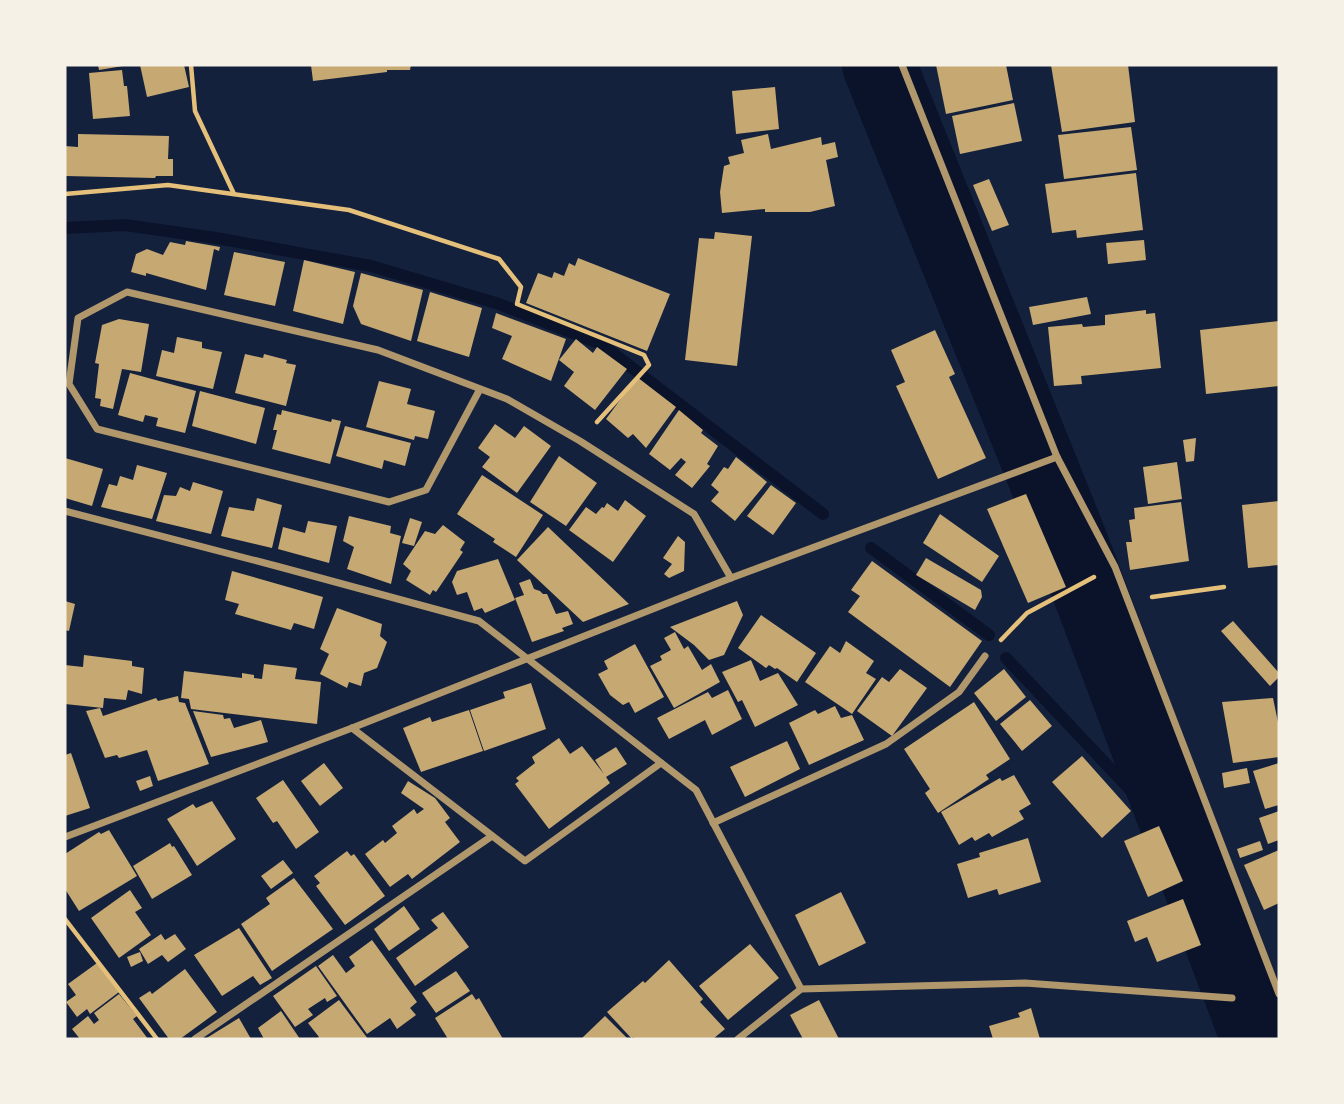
<svg xmlns="http://www.w3.org/2000/svg" width="1344" height="1104" viewBox="0 0 1344 1104" font-family="'Archivo Narrow',sans-serif">
	<style>
		.lines { fill: none; stroke-linecap: round; stroke-linejoin: round }
		.stream { stroke: #0b132b; stroke-width: 12 }
		.river { stroke: #0b132b; stroke-width: 74 }
		.building { fill: #c6a872 }
		.path { stroke: #e5c07b; stroke-width: 4.5 }
		.minor { stroke: #b1986c; stroke-width: 7 }
	</style>
	<rect width="100%" height="100%" fill="#14213d"/>
	<g class="lines">
		<g class="stream">
			<path d="M65 228 125 225 216 238 371 266 499 304 601 344 823 514"/>
			<path d="M871 548 989 635"/>
			<path d="M1006 658 1156 817 1174 815"/>
		</g>
		<path class="river" d="M879 65 1070 540 1258 1039"/>
	</g>
	<g class="building">
		<path d="M98 65H123V66L99 70Z"/>
		<path d="M140 65H184L189 87 147 97Z"/>
		<path d="M311 65H411L410 70H387V72L313 81Z"/>
		<path d="M936 65H1006L1013 100 946 114Z"/>
		<path d="M1051 65H1128L1135 122 1062 132Z"/>
		<path d="M122 70 124 86H127L130 116 93 119 89 73Z"/>
		<path d="M775 87 779 129 736 134 732 91Z"/>
		<path d="M1014 103 1022 141 960 154 952 116Z"/>
		<path d="M1131 127 1137 170 1064 179 1058 135Z"/>
		<path d="M78 134 169 136 168 159H173V176H156L155 178 65 176V146L78 147Z"/>
		<path d="M768 134 771 149 821 137 822 145 835 142 838 157 826 160 835 206 810 212H765V209L722 213 720 192 724 166 730 164 728 157 744 153 741 140Z"/>
		<path d="M1136 173 1143 230 1077 238 1076 230 1052 233 1045 184Z"/>
		<path d="M989 179 1009 225 992 231 973 185Z"/>
		<path d="M715 232 752 236 737 366 685 360 699 238 714 239Z"/>
		<path d="M1144 240 1146 260 1108 264 1106 243Z"/>
		<path d="M186 241 220 247 219 251 214 249 206 290 146 273V276L131 272 136 254 147 249 163 255 170 242 185 245Z"/>
		<path d="M234 252 285 262 275 306 224 295Z"/>
		<path d="M578 258 670 294 647 351 526 303 538 273 552 278 554 272 564 276 569 263 575 266Z"/>
		<path d="M304 260 355 272 343 324 293 311Z"/>
		<path d="M361 273 423 290 411 341 361 324 353 306Z"/>
		<path d="M430 292 482 308 469 357 417 341Z"/>
		<path d="M1087 297 1091 314 1033 325 1029 307Z"/>
		<path d="M1146 310V314L1155 313 1161 368 1081 376 1082 384 1054 386 1048 327 1082 324 1083 327 1105 325V315Z"/>
		<path d="M496 313 566 339 551 381 502 359 512 336 492 328Z"/>
		<path d="M119 319 149 324 141 372 122 369 113 409 100 406 101 399 95 398 99 364 95 363 102 325Z"/>
		<path d="M1279 321V386L1206 394 1200 330Z"/>
		<path d="M935 330 955 374 949 377 986 458 938 479 896 386 905 382 891 350Z"/>
		<path d="M177 337 202 342V348L222 352 213 389 156 376 162 350 174 353Z"/>
		<path d="M576 339 593 353 597 347 627 369 595 410 564 386 574 372 559 360Z"/>
		<path d="M245 354 263 358 264 354 287 360 286 363 296 365 286 406 235 393Z"/>
		<path d="M130 373 196 391 185 433 156 426 158 418 145 415 143 422 118 415Z"/>
		<path d="M637 377 676 407 646 448 633 434 628 438 606 419Z"/>
		<path d="M379 381 411 389 407 404 435 411 428 439 415 436 414 440 366 427Z"/>
		<path d="M200 391 265 408 256 444 192 426Z"/>
		<path d="M282 410 331 422 332 419 341 421 330 464 272 449 277 430H273L277 414 281 415Z"/>
		<path d="M679 410 703 430 701 433 718 446 707 464 710 466 692 488 675 475 686 462 681 458 670 470 649 454Z"/>
		<path d="M495 424 515 438 524 426 551 446 517 493 482 467 490 457 478 448Z"/>
		<path d="M345 426 411 443 405 466 384 460 382 469 336 456Z"/>
		<path d="M1196 438 1194 461 1186 462 1183 440Z"/>
		<path d="M559 456 597 483 566 526 530 502Z"/>
		<path d="M736 457 767 482 735 521 711 501 719 492 711 485 724 467 728 469Z"/>
		<path d="M65 458 103 469 92 506 65 498Z"/>
		<path d="M1177 462 1182 499 1148 504 1143 467Z"/>
		<path d="M137 465 167 473 152 519 101 507 109 484 117 486 120 476 133 480Z"/>
		<path d="M482 475 543 515 516 557 493 542 495 539 457 514Z"/>
		<path d="M193 482 223 491 211 534 156 521 164 495 176 496 180 487 190 491Z"/>
		<path d="M771 485 796 503 773 535 747 516Z"/>
		<path d="M1026 494 1066 587 1028 603 987 509Z"/>
		<path d="M257 498 282 505 272 548 221 536 229 507 254 511Z"/>
		<path d="M625 500 646 516 613 562 569 530 586 507 596 514 602 507 604 508 607 503 618 511Z"/>
		<path d="M1279 501V565L1248 568 1242 505Z"/>
		<path d="M1181 502 1189 561 1130 570 1126 542H1132L1129 520 1135 519 1134 508Z"/>
		<path d="M940 514 999 556 982 582 923 543Z"/>
		<path d="M349 516 391 526 390 533 401 536 391 584 347 569 354 547 343 541Z"/>
		<path d="M410 518 422 522 414 546 402 543Z"/>
		<path d="M308 521 337 526 329 563 278 549 283 527 305 533Z"/>
		<path d="M443 525 465 542 460 550 463 552 436 592 433 590 430 595 406 580 411 571 403 564 425 531 435 534Z"/>
		<path d="M548 527 629 604 583 622 517 560Z"/>
		<path d="M678 536 685 542 684 571 669 578 664 574 672 564 663 558Z"/>
		<path d="M926 558 981 590 982 597 975 610 916 575Z"/>
		<path d="M498 559 515 600 485 613 482 608 474 611 467 592 457 595 452 582 457 571Z"/>
		<path d="M872 561 982 641 950 687 848 612 860 596 851 590Z"/>
		<path d="M232 571 323 597 314 629 294 623 291 630 235 614 239 604 225 600Z"/>
		<path d="M530 579 534 589 540 591 543 594H547L556 614 568 611 573 624 562 628 564 631 532 642 515 598 524 595 519 583Z"/>
		<path d="M65 601 75 604 69 631 65 630Z"/>
		<path d="M737 601 743 615 724 655 709 660 694 645 670 627Z"/>
		<path d="M337 608 382 624 380 636 387 642 377 668 364 673 361 686 349 682 347 688 320 674 329 654 320 649Z"/>
		<path d="M761 615 816 653 797 682 777 668 775 669 769 665 766 668 738 648Z"/>
		<path d="M1233 621 1279 673V677L1270 686 1221 631Z"/>
		<path d="M675 632 684 649 688 646 702 670 711 664 720 682 674 708 650 666 662 660 660 656 671 650 664 638Z"/>
		<path d="M846 641 874 661 866 673 876 679 852 714 805 682 830 646 840 653Z"/>
		<path d="M635 644 664 697 635 713 629 702 623 705 610 695 598 674 608 669 604 661Z"/>
		<path d="M84 655 132 661V666L144 668 142 694 128 690 126 700 104 698 103 708 65 704V665L83 667Z"/>
		<path d="M751 660 760 681 778 673 798 705 755 727 742 700 738 702 722 672Z"/>
		<path d="M264 664 297 668 295 679 321 682 317 724 191 709 189 699 181 698 184 671 242 678V673L254 675V678L262 679Z"/>
		<path d="M900 669 927 688 892 736 857 711 882 677 889 682Z"/>
		<path d="M1004 669 1026 697 996 721 974 693Z"/>
		<path d="M531 683 546 729 484 751 470 710 505 698 503 692Z"/>
		<path d="M728 690 742 719 712 735 705 720 669 739 657 718 708 692 712 698Z"/>
		<path d="M178 696 179 702 185 703 209 764 158 781 147 750 119 758 117 755 105 758 86 711 100 708 103 716 156 698 158 701Z"/>
		<path d="M1273 698 1279 727V757L1233 763 1222 702Z"/>
		<path d="M1030 700 1052 726 1022 751 1000 724Z"/>
		<path d="M974 702 1010 759 986 775 989 779 938 813 925 793 930 789 904 749Z"/>
		<path d="M835 706 841 718 852 715 864 740 809 765 789 723 815 710 818 714Z"/>
		<path d="M469 710 483 751 421 772 403 728 430 717 432 722Z"/>
		<path d="M193 711 223 715 224 719 230 718 234 728 261 720 268 742 211 757Z"/>
		<path d="M559 738 570 754 582 746 604 774 595 760 616 747 627 764 606 777 610 783 549 829 515 784 519 781 516 778 535 763 532 757Z"/>
		<path d="M787 741 800 769 745 797 730 767Z"/>
		<path d="M71 753 90 808 65 816V755Z"/>
		<path d="M1082 756 1131 811 1102 838 1052 782Z"/>
		<path d="M324 763 343 788 320 806 301 781Z"/>
		<path d="M1279 763V805L1265 809 1253 771Z"/>
		<path d="M1247 768 1250 783 1224 788 1222 773Z"/>
		<path d="M1014 775 1031 804 1019 811 1024 819 992 837 989 833 975 841 972 837 959 845 941 812 1000 778 1002 781Z"/>
		<path d="M150 776 153 786 140 791 136 781Z"/>
		<path d="M283 780 319 832 296 849 277 821 273 823 256 798Z"/>
		<path d="M408 781 435 798 450 818 445 822 460 842 412 879 408 874 390 887 365 854 383 840 385 843 397 833 392 826 414 809 417 814 424 809 401 793Z"/>
		<path d="M212 801 236 839 197 866 167 819 193 804 196 808Z"/>
		<path d="M1279 811V840L1268 844 1259 818Z"/>
		<path d="M1159 826 1183 881 1148 897 1124 841Z"/>
		<path d="M109 830 137 876 79 911 65 889V854L99 832 101 834Z"/>
		<path d="M1028 838 1041 882 999 895 997 889 968 898 957 864 980 857 979 853Z"/>
		<path d="M1260 841 1263 850 1240 858 1237 849Z"/>
		<path d="M170 843 172 847 174 846 192 875 152 899 133 866Z"/>
		<path d="M1279 850V903L1264 910 1244 865Z"/>
		<path d="M347 851 351 856 354 854 385 896 345 925 316 886 320 883 314 876Z"/>
		<path d="M283 860 293 873 271 889 261 876Z"/>
		<path d="M294 878 333 929 272 971 241 924 270 904 266 898Z"/>
		<path d="M130 890 142 908 135 912 151 935 119 958 91 918Z"/>
		<path d="M841 892 866 943 819 966 795 915Z"/>
		<path d="M1183 899 1201 945 1157 962 1147 937 1135 942 1127 921Z"/>
		<path d="M404 906 420 929 389 951 374 929Z"/>
		<path d="M443 912 469 947 415 986 396 958 438 928 431 920Z"/>
		<path d="M239 928 272 978 260 985 253 976 222 996 194 955Z"/>
		<path d="M161 934 165 940 175 934 186 949 168 962 162 955 148 964 139 949Z"/>
		<path d="M372 940 417 1002 410 1008 416 1015 397 1029 390 1018 367 1034 318 966 333 955 346 973 355 966 349 957Z"/>
		<path d="M750 944 779 978 728 1020 699 986Z"/>
		<path d="M140 952 143 961 131 967 127 957Z"/>
		<path d="M669 960 703 999 700 1002 725 1029 713 1039H635L633 1037 632 1039 607 1012 643 981 645 983Z"/>
		<path d="M97 963 119 992 90 1014 87 1009 77 1017 66 1002 76 995 68 984Z"/>
		<path d="M316 966 337 996 327 1002 325 998 308 1009 313 1015 295 1027 273 996Z"/>
		<path d="M185 969 217 1012 180 1039H169L139 998 150 991 152 994Z"/>
		<path d="M456 971 470 991 436 1013 422 993Z"/>
		<path d="M119 994 137 1016 133 1019 148 1039H80L72 1029 88 1016 94 1024 99 1020 94 1013Z"/>
		<path d="M472 994 476 1000 479 998 503 1039H448L435 1018Z"/>
		<path d="M339 1000 368 1039H316L319 1037 308 1023Z"/>
		<path d="M819 1000 839 1039H803L790 1015Z"/>
		<path d="M1031 1008 1040 1039H993L989 1026 1020 1017 1018 1013Z"/>
		<path d="M281 1011 300 1039H264L258 1028Z"/>
		<path d="M605 1016 628 1039H581Z"/>
		<path d="M239 1018 251 1039H205Z"/>
	</g>
	<g class="lines">
		<g class="path">
			<path d="M191 65 195 111 234 194"/>
			<path d="M65 194 168 185 349 210 499 259 521 287 517 304 644 355 649 365 597 422"/>
			<path d="M1152 597 1224 587"/>
			<path d="M1001 640 1027 613 1094 577"/>
			<path d="M65 919 157 1039"/>
		</g>
		<g class="minor">
			<path d="M902 65 1057 457 1115 567 1279 994"/>
			<path d="M480 389 426 490 389 502 97 429 69 384 78 318 127 292 378 350 507 399 580 441 694 514 731 578"/>
			<path d="M65 511 280 567 479 621 696 790 801 989"/>
			<path d="M352 728 525 861 661 763"/>
			<path d="M713 823 886 744 959 692 985 656"/>
			<path d="M65 837 352 728 731 578 1057 457"/>
			<path d="M195 1039 492 836"/>
			<path d="M738 1039 801 989 1025 983 1232 998"/>
		</g>
	</g>
	<rect width="1344" height="1104" fill="none" stroke="#f6f1e7" stroke-width="133"/>
</svg>
